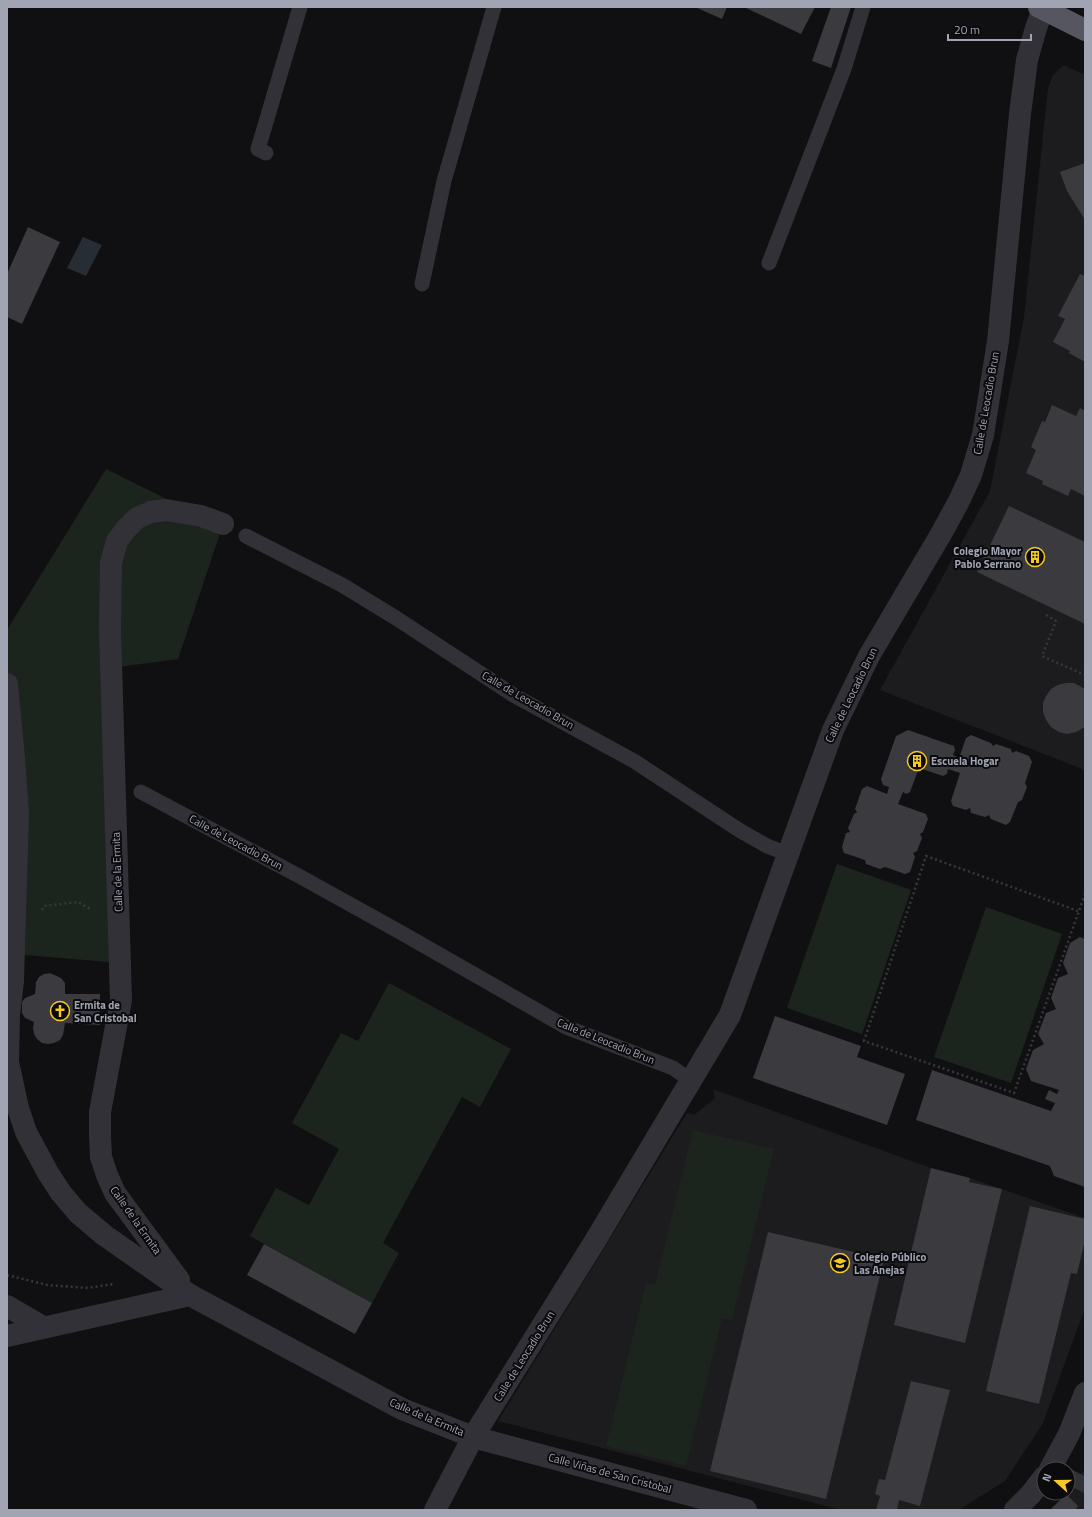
<svg xmlns="http://www.w3.org/2000/svg" width="1092" height="1517" viewBox="0 0 1092 1517" font-family="'Titillium Web',sans-serif">
	<style>
		.built { fill: #1c1c1f }
		.green { fill: #1c241e }
		.water { fill: #262d35 }
		.building { fill: #3a3a3f }
		.lines { fill: none; stroke-linecap: round; stroke-linejoin: round }
		.path { stroke: #37383e; stroke-width: 2.5; stroke-dasharray: 2 3; stroke-linecap: butt }
		.service { stroke: #313137; stroke-width: 15 }
		.minor { stroke: #313137; stroke-width: 22 }
		.trunk { stroke: #55565f; stroke-width: 22 }
		.labels { text-anchor: middle; dominant-baseline: central; stroke-width: 4; stroke-linejoin: round; paint-order: stroke }
		.street-label { font-size: 11px; fill: #a1a4b3; stroke: #0b0b0d }
		.poi-label { font-size: 11px; font-weight: bold; fill: #a1a4b3; stroke: #0b0b0d; text-anchor: start }
	</style>
	<rect width="100%" height="100%" fill="#101012"/>
	<g class="built">
		<path d="M1064 65 1085 75V770L880 690 990 491 1024 317 1048 88 1053 75Z"/>
		<path d="M713 1089 931 1168 970 1178 1085 1218V1308L1043 1423 1005 1481 959 1510H841L498 1421 687 1113 694 1115 715 1098Z"/>
		<path d="M1084 1470 1085 1510H1050L1068 1493V1491Z"/>
	</g>
	<g class="green">
		<path d="M106 469 201 516 223 524 178 659 111 668 120 963 14 954 7 684V630Z"/>
		<path d="M837 864 911 890 862 1034 787 1008Z"/>
		<path d="M986 907 1062 934 1011 1083 934 1057Z"/>
		<path d="M389 983 511 1049 480 1107 462 1097 383 1243 399 1253 372 1303 250 1236 276 1188 309 1205 339 1149 292 1123 341 1033 358 1041Z"/>
		<path d="M693 1130 774 1149 732 1320 722 1318 686 1466 606 1446 646 1283 655 1285Z"/>
	</g>
	<path class="water" d="M83 237 102 245 86 276 67 268Z"/>
	<g class="building">
		<path d="M695 7H727L722 19Z"/>
		<path d="M744 7H815L801 34Z"/>
		<path d="M831 7H851L831 68 812 61Z"/>
		<path d="M1085 163V220L1067 191 1060 172Z"/>
		<path d="M28 227 60 242 22 324 7 317V274Z"/>
		<path d="M1080 274 1085 276V362L1069 353 1070 351 1053 342 1065 319 1058 316Z"/>
		<path d="M1052 405 1076 416 1080 408 1085 411V496L1071 489 1068 496 1042 484 1043 481 1026 473 1036 450 1031 447 1042 421 1045 422Z"/>
		<path d="M1009 506 1085 542V624L977 572Z"/>
		<path d="M1066 683H1074L1085 689V727L1076 732 1067 734 1059 732 1051 727 1046 720 1043 712V703L1046 696 1051 689 1058 685Z"/>
		<path d="M908 730 954 746 955 750 953 755 959 758 966 738 971 735 991 743 993 746 996 744 1011 749 1012 753 1016 751 1029 756 1032 762 1025 783 1027 787 1022 800 1018 802 1010 822 1006 825 991 819 989 815 985 817 971 813 970 808 966 810 953 806 951 801 960 773 948 769 947 774 943 776 919 768 910 792 906 794 903 792 898 804 926 814 928 819 923 832 920 834 922 838 917 851 913 853 915 857 910 872 905 874 885 867 880 869 866 864 865 860 844 853 842 847 846 833 850 832 848 828 854 814 857 812 855 809 862 789 867 786 887 794 889 787 883 785 881 779 896 736Z"/>
		<path d="M1080 937 1085 939V1187L1054 1176 1050 1166 916 1120 932 1070 1051 1111 1055 1103 1045 1099 1049 1090 1057 1094 1059 1090 1031 1081 1026 1069 1033 1050 1044 1044 1038 1034 1046 1013 1056 1009 1051 998 1058 978 1068 974 1063 963 1070 943Z"/>
		<path d="M50 973 61 978 65 983V994H100V1025L65 1023 63 1035 60 1040 54 1043 48 1044 42 1043 37 1039 34 1034 33 1028 34 1022 25 1018 22 1013V1002L25 998 35 994 36 982 39 977 44 974Z"/>
		<path d="M775 1016 861 1046 857 1057 905 1074 887 1125 753 1078Z"/>
		<path d="M931 1168 970 1178 969 1182 1002 1189 965 1343 894 1325Z"/>
		<path d="M1030 1206 1085 1219V1240L1077 1274 1071 1273 1039 1404 986 1391Z"/>
		<path d="M768 1232 884 1259 826 1499 710 1471Z"/>
		<path d="M264 1244 372 1303 355 1334 247 1275Z"/>
		<path d="M911 1381 950 1390 920 1506 899 1500 897 1510H876L880 1496 875 1494 879 1479 885 1480Z"/>
		<path d="M1066 1494 1078 1506 1075 1510H1050Z"/>
	</g>
	<g class="lines">
		<g class="path">
			<path d="M1046 615 1056 621 1042 656 1085 675"/>
			<path d="M42 910 44 906 78 902 92 910"/>
			<path d="M1078 911 926 856 864 1041 1014 1093 1085 894"/>
			<path d="M7 1275 47 1285 88 1288 114 1284"/>
		</g>
		<g class="service">
			<path d="M266 153 258 149 300 7"/>
			<path d="M769 263 844 69 863 7"/>
			<path d="M422 284 444 181 494 7"/>
			<path d="M246 536 342 585 396 618 515 696 634 761 739 830 767 846 788 854"/>
			<path d="M141 792 299 876 400 932 566 1027 673 1068 691 1081"/>
			<path d="M1068 1476 1085 1485"/>
		</g>
		<g class="minor">
			<path d="M7 684 14 758 18 813 13 981 9 1015 8 1062 18 1108 26 1132 48 1173 61 1193 78 1213 104 1235 190 1295 402 1409 473 1437 746 1510"/>
			<path d="M179 1280 115 1193 107 1175 101 1157 100 1136V1112L121 1000 110 630 111 563 117 541 126 529 137 518 151 512 166 510 201 516 223 524"/>
			<path d="M7 1306 43 1327"/>
			<path d="M7 1336 190 1295"/>
			<path d="M1050 1469 1069 1434 1085 1393"/>
			<path d="M435 1510 473 1437 595 1241 730 1015 833 730 869 656 941 534 959 501 971 475 983 435 998 341 1020 114 1027 60 1036 28 1043 9"/>
			<path d="M1015 1510 1031 1494 1044 1477"/>
		</g>
		<path class="trunk" d="M1039 7 1085 30"/>
	</g>
	<defs>
		<symbol id="building-ring" viewBox="-11 -11 22 22"><circle r="9.5" fill="#0b0b0d" stroke="#f6c924" stroke-width="1.5"/><path d="M-4-6H4V6H1V3H-1V6H-4ZM-2.5-4.3h1.7v1.8h-1.7ZM.8-4.3h1.7v1.8H.8ZM-2.5-1h1.7V.8h-1.7ZM.8-1h1.7V.8H.8Z" fill="#f6c924"/></symbol>
		<symbol id="church-ring" viewBox="-11 -11 22 22"><circle r="9.5" fill="#0b0b0d" stroke="#f6c924" stroke-width="1.5"/><path d="M-1.2-6h2.4v3.5h3.3v2.4h-3.3V6h-2.4V-.1h-3.3v-2.4h3.3Z" fill="#f6c924"/></symbol>
		<symbol id="school-ring" viewBox="-11 -11 22 22"><circle r="9.5" fill="#0b0b0d" stroke="#f6c924" stroke-width="1.5"/><path d="M0-5L7-2L0 1L-7-2ZM-4 1L0 2.5L4 1V4Q0 6-4 4Z" fill="#f6c924"/></symbol>
	</defs>
	<g fill-rule="evenodd">
		<use href="#building-ring" x="1024" y="546" width="22" height="22"/>
		<use href="#building-ring" x="906" y="750" width="22" height="22"/>
		<use href="#church-ring" x="49" y="1000" width="22" height="22"/>
		<use href="#school-ring" x="829" y="1252" width="22" height="22"/>
	</g>
	<g class="labels">
		<g class="street-label">
			<text transform="translate(986 403) rotate(-80)">Calle de Leocadio Brun</text>
			<text transform="translate(851 695) rotate(-64)">Calle de Leocadio Brun</text>
			<text transform="translate(528 700) rotate(30)">Calle de Leocadio Brun</text>
			<text transform="translate(236 842) rotate(28)">Calle de Leocadio Brun</text>
			<text transform="translate(117 872) rotate(-92)">Calle de la Ermita</text>
			<text transform="translate(606 1041) rotate(22)">Calle de Leocadio Brun</text>
			<text transform="translate(136 1220) rotate(55)">Calle de la Ermita</text>
			<text transform="translate(524 1356) rotate(-58)">Calle de Leocadio Brun</text>
			<text transform="translate(427 1417) rotate(23)">Calle de la Ermita</text>
			<text transform="translate(610 1473) rotate(15)">Calle Viñas de San Cristobal</text>
		</g>
		<g class="poi-label">
			<text x="1021" y="551" text-anchor="end">Colegio Mayor<tspan x="1021" dy="13">Pablo Serrano</tspan></text>
			<text x="931" y="761">Escuela Hogar</text>
			<text x="74" y="1005">Ermita de<tspan x="74" dy="13">San Cristobal</tspan></text>
			<text x="854" y="1257">Colegio Público<tspan x="854" dy="13">Las Anejas</tspan></text>
		</g>
	</g>
	<rect width="1092" height="1517" fill="none" stroke="#a1a4b3" stroke-width="16"/>
	<g transform="translate(1056 1481) rotate(291)"><circle r="19" fill="#0b0b0d" stroke="#47484f"/>
	<path d="M0-3L7 15L0 10L-7 15Z" fill="#f6c924"/>
	<text y="-6" font-size="11" font-weight="bold" text-anchor="middle" fill="#a1a4b3">N</text>
	</g>
	<path d="M948 34v6h83v-6" fill="none" stroke="#a1a4b3" stroke-width="2"/>
	<text x="954" y="34" font-size="12" fill="#a1a4b3" stroke="#0b0b0d" stroke-width="3" paint-order="stroke">20 m</text>
</svg>
